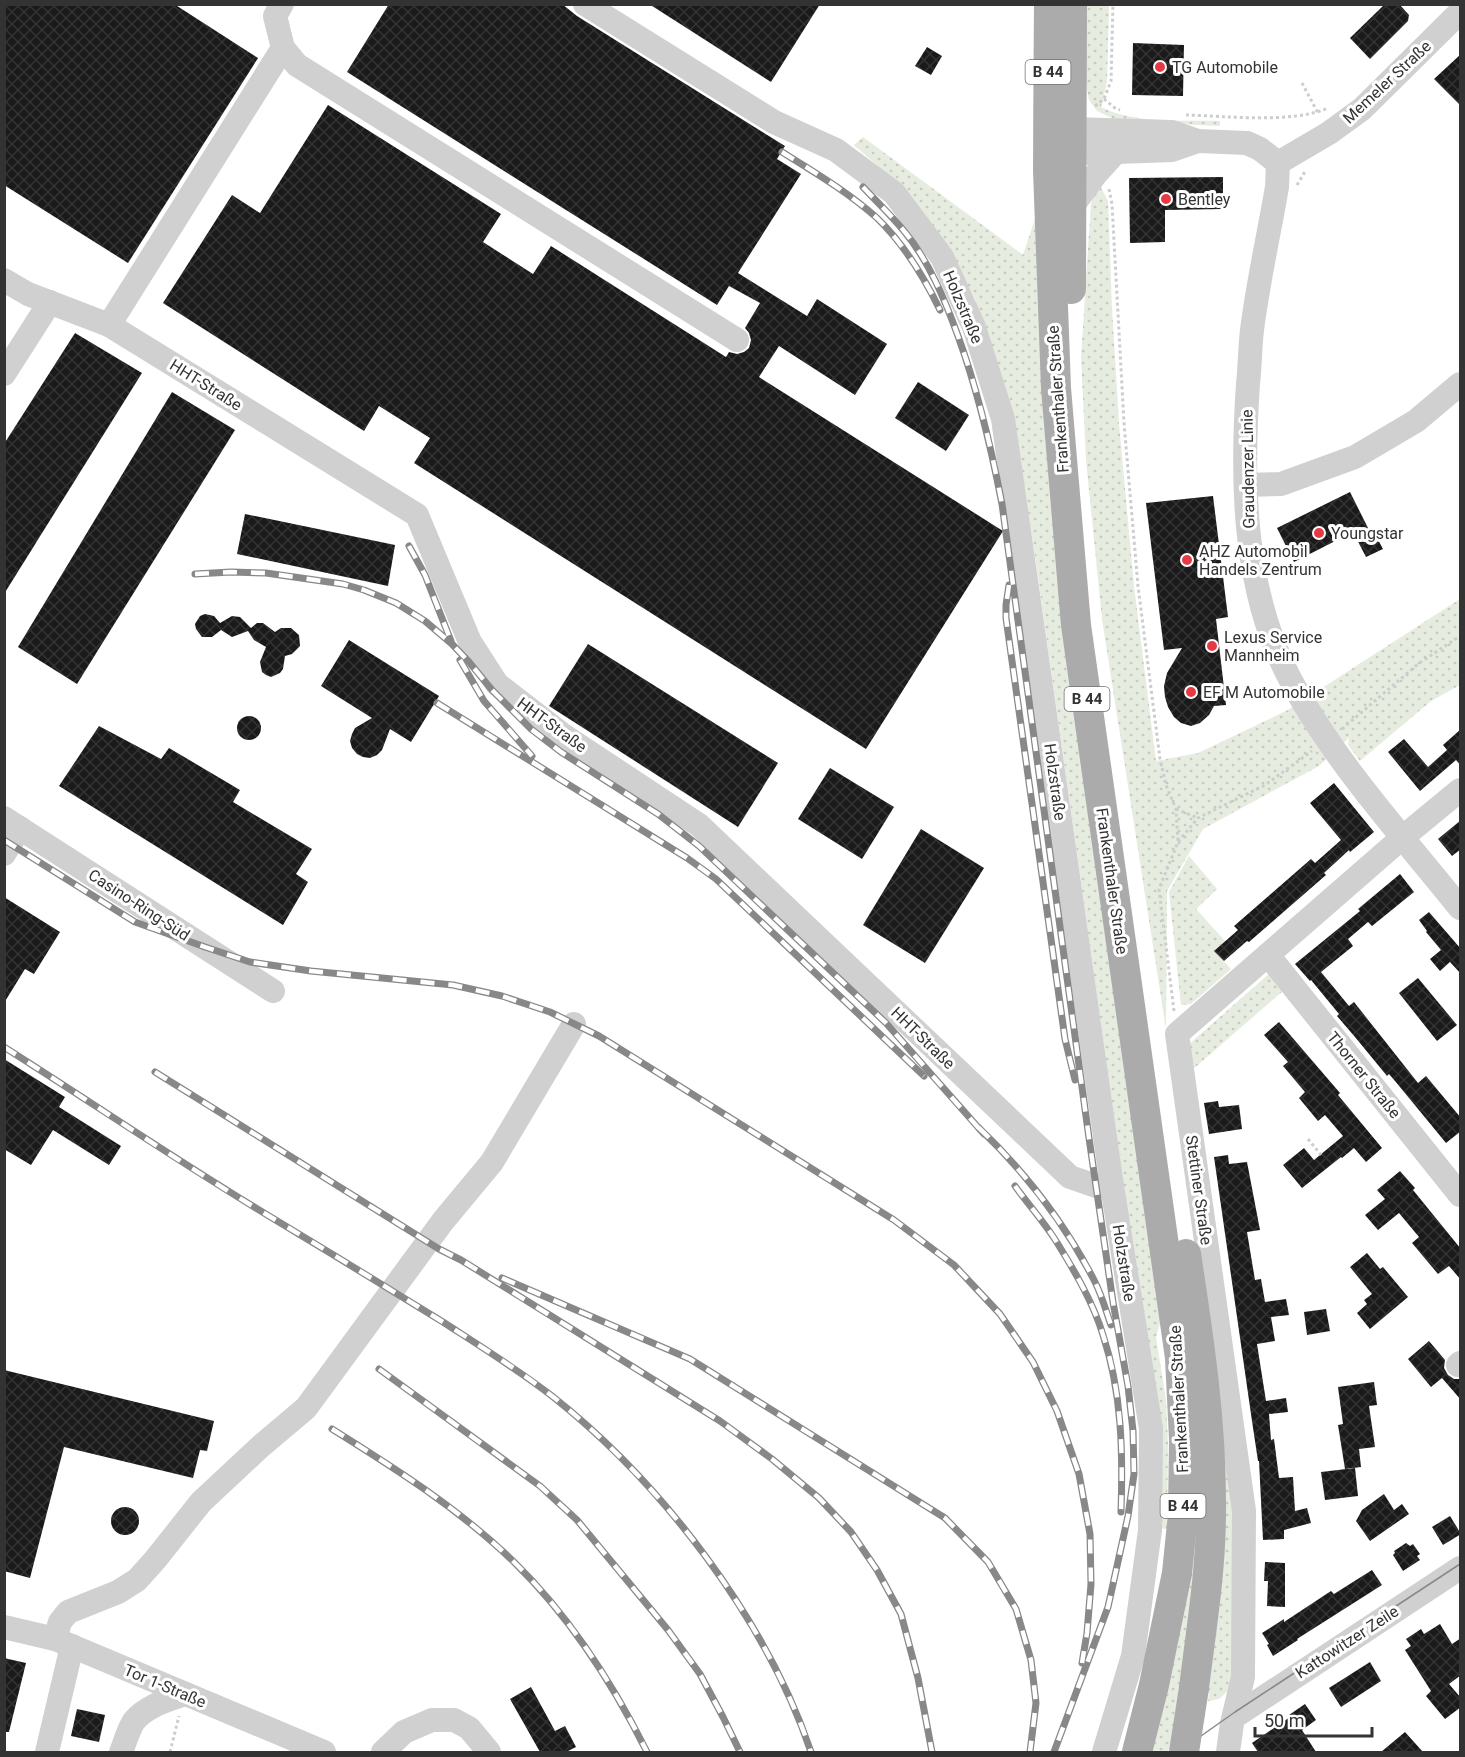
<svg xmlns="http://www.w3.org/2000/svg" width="1465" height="1757" viewBox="0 0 1465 1757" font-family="Roboto,sans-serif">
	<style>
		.grass { fill: url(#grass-dots) }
		.building { fill: url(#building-cross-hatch) }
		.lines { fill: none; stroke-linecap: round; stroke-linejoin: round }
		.path { stroke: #cdcdcd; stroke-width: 3; stroke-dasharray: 3 3; stroke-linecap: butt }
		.minor { stroke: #d0d0d0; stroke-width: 24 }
		.major { stroke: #ababab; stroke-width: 30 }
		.tram { stroke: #888; stroke-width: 1.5 }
		.rail-casing { stroke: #888; stroke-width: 7 }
		.rail { stroke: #fff; stroke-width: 4.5; stroke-dasharray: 14; stroke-linecap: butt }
		.major-bridge { stroke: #ababab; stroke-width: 30 }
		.poi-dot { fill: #e63946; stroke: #fff; stroke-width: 2 }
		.labels { text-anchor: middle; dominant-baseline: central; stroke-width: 6; stroke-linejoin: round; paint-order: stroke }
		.shield { fill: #fff; stroke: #707070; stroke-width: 1.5 }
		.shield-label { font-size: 15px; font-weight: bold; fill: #333 }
		.poi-label { font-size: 16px; fill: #333; stroke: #fff; text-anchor: start }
		.street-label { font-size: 16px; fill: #333; stroke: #fff }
	</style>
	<defs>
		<pattern id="grass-dots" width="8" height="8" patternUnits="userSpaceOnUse" patternTransform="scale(1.5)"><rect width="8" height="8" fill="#e6ecdf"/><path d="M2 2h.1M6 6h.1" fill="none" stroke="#c6cbc0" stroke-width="1.8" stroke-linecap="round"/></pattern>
		<pattern id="building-cross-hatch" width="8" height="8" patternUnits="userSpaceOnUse" patternTransform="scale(1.5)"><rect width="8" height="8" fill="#1a1a1a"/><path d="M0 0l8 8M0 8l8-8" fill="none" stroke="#333"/></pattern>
	</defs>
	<rect width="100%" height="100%" fill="#fff"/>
	<g class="grass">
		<path d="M1034 5H1040L1038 126 1163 1313 1156 1337 1166 1400 1168 1442 1167 1529 1159 1528 1149 1363 1035 557 1014 422 975 299 946 247 907 192 854 145 863 137 1023 255 1036 216 1033 126Z"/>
		<path d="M1083 5H1109L1107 82 1101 107C1134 124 1183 120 1220 121V126L1136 122 1114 119 1097 111 1089 100 1083 68Z"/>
		<path d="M1098 182 1108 201 1112 308 1119 424 1134 586 1156 761 1198 753 1288 710 1460 599V685L1431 701 1360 761 1348 745 1349 738 1319 766 1203 829 1167 891 1166 1029 1102 619 1086 460 1081 358 1091 203Z"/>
		<path d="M1189 856 1217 889 1196 909 1225 941 1214 951 1231 969 1191 1004 1181 1005 1169 892Z"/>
		<path d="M1270 973 1284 990 1192 1070 1188 1045Z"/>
		<path d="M1224 1439 1236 1512 1239 1598 1230 1689 1219 1699 1208 1701 1222 1554Z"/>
		<path d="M1191 1514 1199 1575 1171 1748 1166 1752H1151Z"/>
	</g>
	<g class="building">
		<path d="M4 4H174L258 58 128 263 4 185Z"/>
		<path d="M389 4H562L577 16 785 146 777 159 801 174 738 273 807 316 817 299 887 344 855 395 779 346 759 377 1003 531 866 749 414 463 430 438 379 406 364 431 163 303 232 195 260 213 328 105 501 214 483 242 533 274 551 246 726 357 729 352 737 354 744 352 749 348 751 340 749 333 745 328 760 303 729 286 717 305 347 72Z"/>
		<path d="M649 4H820L771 82Z"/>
		<path d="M1385 4H1399L1409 15 1408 21 1370 59 1350 38Z"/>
		<path d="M1133 43 1184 45 1183 96 1132 95Z"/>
		<path d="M927 47 942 56 931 75 915 66Z"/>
		<path d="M1461 54V106L1434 79Z"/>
		<path d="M1223 177V209L1165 210V242L1130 243 1129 178Z"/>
		<path d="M75 333 142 373 4 594V444Z"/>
		<path d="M918 382 969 415 946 451 895 418Z"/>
		<path d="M172 392 235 430 77 684 18 647Z"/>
		<path d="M1350 492 1373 538 1376 536 1383 549 1366 557 1353 532 1294 562 1277 528Z"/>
		<path d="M1213 496 1228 617 1216 619 1226 705 1214 706 1209 715 1200 723 1191 726 1181 723 1174 717 1168 707 1165 697 1164 686 1167 673 1182 648 1164 650 1146 503Z"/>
		<path d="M245 514 395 545 388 586 237 554Z"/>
		<path d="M205 614 214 616 220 623 232 616 240 617 251 628 257 623H263L275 632 281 628H291L299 635 300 646 292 654 285 656 283 669 280 673 271 677 266 675 262 672 260 662 266 647 254 640 248 631 232 637 221 630 212 637H202L196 629 195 624 200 616Z"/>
		<path d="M349 640 439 696 411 742 390 729 382 750 377 755 370 758 363 757 357 754 352 748 350 741 352 734 355 728 372 718 321 686Z"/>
		<path d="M588 644 778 763 738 827 549 706Z"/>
		<circle cx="249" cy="728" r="12"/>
		<path d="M99 726 161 759 169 748 240 790 233 802 312 849 296 874 308 882 283 925 59 786Z"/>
		<path d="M1461 729V766L1456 760 1420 791 1388 752 1404 739 1428 767 1447 750 1443 745Z"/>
		<path d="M830 768 894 807 862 859 798 819Z"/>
		<path d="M1334 783 1374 832 1350 852 1349 850 1324 873 1326 875 1249 942 1247 941 1224 961 1214 951 1238 930 1234 926 1311 859 1315 863 1341 840 1310 803Z"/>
		<path d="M1461 820V849L1452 856 1438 839Z"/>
		<path d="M921 829 984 868 925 963 863 925Z"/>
		<path d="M1400 874 1414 892 1372 926 1368 922 1348 939 1353 946 1321 972 1349 1006 1354 1002 1418 1083 1426 1076 1461 1118V1131L1446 1143 1395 1081 1389 1074 1387 1076 1355 1037 1337 1016 1339 1014 1311 980 1310 981 1295 964 1360 911 1358 909Z"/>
		<path d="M4 897 60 932 34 974 25 969 4 1003Z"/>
		<path d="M1429 912 1461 949V974L1450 962 1440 971 1430 959 1441 950 1426 932 1427 931 1419 920Z"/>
		<path d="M1418 978 1457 1025 1437 1041 1399 993Z"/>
		<path d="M1279 1022 1340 1093 1338 1095 1382 1148 1366 1162 1354 1148 1342 1158 1341 1157 1302 1188 1283 1165 1304 1148 1314 1160 1343 1136 1325 1115 1318 1121 1299 1098 1305 1092 1283 1066 1288 1062 1264 1035Z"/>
		<path d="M4 1059 65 1097 59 1107 121 1146 109 1165 53 1130 31 1165 4 1149Z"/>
		<path d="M1218 1101 1219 1107 1239 1105 1242 1129 1209 1134 1204 1103Z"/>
		<path d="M1228 1155 1229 1164 1247 1162 1260 1230 1247 1232 1255 1280 1261 1279 1265 1302 1286 1299 1289 1315 1271 1317 1275 1341 1257 1344 1266 1401 1286 1398 1288 1412 1269 1414 1271 1440 1274 1439 1279 1478 1293 1477 1295 1511 1307 1508 1311 1523 1284 1530V1539L1263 1540 1259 1461H1258L1252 1421 1214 1157Z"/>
		<path d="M1400 1171 1415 1188 1413 1190 1461 1249V1280L1449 1266 1438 1274 1412 1243 1419 1237 1399 1213 1378 1230 1365 1215 1385 1199 1377 1190Z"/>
		<path d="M1367 1253 1380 1269 1383 1267 1408 1297 1370 1329 1357 1313 1367 1304 1364 1300 1372 1294 1350 1267Z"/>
		<path d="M1326 1309 1330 1331 1307 1335 1304 1312Z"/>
		<path d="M1429 1341 1445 1360 1444 1368 1448 1375 1454 1379H1461V1400L1442 1378 1431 1387 1408 1359Z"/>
		<path d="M4 1370 214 1421 207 1451 200 1450 193 1478 64 1447 30 1578 4 1571Z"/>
		<path d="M1374 1382 1377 1405 1369 1406 1375 1447 1359 1449 1361 1467 1345 1469 1338 1425 1343 1424 1338 1387Z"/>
		<path d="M1355 1468 1358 1496 1325 1500 1321 1472Z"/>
		<path d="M1384 1494 1394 1510 1402 1504 1409 1514 1370 1541 1356 1521 1362 1510Z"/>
		<circle cx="125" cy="1521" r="14"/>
		<path d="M1450 1516 1461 1534 1443 1545 1432 1527Z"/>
		<path d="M1406 1543 1410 1546 1413 1544 1420 1554 1417 1556 1420 1560 1403 1571 1393 1555 1395 1553 1394 1551Z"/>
		<path d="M1265 1562 1285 1563V1607L1267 1606 1268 1581H1264Z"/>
		<path d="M1372 1570 1382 1585 1297 1639 1298 1640 1273 1656 1267 1645 1269 1644 1262 1633 1284 1619V1622L1331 1591 1334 1594Z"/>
		<path d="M1440 1624 1452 1644 1461 1638V1675L1449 1684 1461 1698V1707L1445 1719 1426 1696 1431 1691 1405 1650 1411 1646 1406 1639 1421 1629 1424 1634Z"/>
		<path d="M4 1658 26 1663 9 1732H4Z"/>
		<path d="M1370 1662 1381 1681 1341 1707 1329 1688Z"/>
		<path d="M531 1687 555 1731 565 1726 576 1747 566 1752H540L510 1699Z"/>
		<path d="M1305 1704 1316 1720 1302 1730 1316 1752H1258L1252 1743 1290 1717 1289 1715Z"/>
		<path d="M77 1709 105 1715 99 1742 71 1736Z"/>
		<path d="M1405 1732 1423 1752H1381Z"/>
	</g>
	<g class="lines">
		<g class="path">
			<path d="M1302 83 1318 113"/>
			<path d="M1104 99 1115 108 1120 110"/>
			<path d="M1095 106 1104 99 1111 81 1113 4"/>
			<path d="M1186 115C1227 116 1291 124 1328 108"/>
			<path d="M1297 185 1306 170"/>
			<path d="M1109 189 1112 204 1124 423 1138 586 1160 759 1166 785 1176 809 1178 842"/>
			<path d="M1342 729 1418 664 1460 636"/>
			<path d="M1176 809 1198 818"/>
			<path d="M1174 1011 1159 889 1178 842 1198 818 1265 785 1312 751"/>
			<path d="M1308 1139 1321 1155"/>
			<path d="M170 1752 179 1716"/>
		</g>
		<g class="minor">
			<path d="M282 4 275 16 283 48 297 65 737 340"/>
			<path d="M585 4 774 122 836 150 894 193 942 257 974 327 1003 419 1112 1186 1151 1429 1150 1530 1133 1656 1104 1752"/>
			<path d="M1072 129 1172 132 1198 141 1247 143 1260 149 1278 163 1277 187C1269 234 1258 282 1252 330 1250 347 1250 366 1248 384 1241 485 1243 597 1295 688 1340 768 1403 837 1460 908"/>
			<path d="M1072 152 1090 153 1172 150 1198 141"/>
			<path d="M1278 163 1329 133 1362 109 1460 12"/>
			<path d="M1072 207 1096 174 1116 152"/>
			<path d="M4 280 28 294 109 325 417 515 470 642 497 684 563 735 699 825 1070 1177 1096 1186H1112"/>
			<path d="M109 325 283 48"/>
			<path d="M4 374 50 302"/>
			<path d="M1246 485 1281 484 1355 457 1416 421 1460 384"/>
			<path d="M4 818 273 991"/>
			<path d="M4 854 20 828"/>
			<path d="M1268 955 1460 1195"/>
			<path d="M1458 1365 1460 1363"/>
			<path d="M4 1627 55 1639 324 1752"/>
			<path d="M55 1639 60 1622 68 1612 118 1592 137 1580 155 1560 201 1502 261 1446 306 1408 443 1221 492 1162 574 1024"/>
			<path d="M1234 1717 1460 1568"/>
			<path d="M47 1752 72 1646"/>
			<path d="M121 1752C125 1743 128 1730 134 1721 146 1706 168 1700 185 1694"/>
			<path d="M383 1752 404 1732 432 1720H454L469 1728 489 1752"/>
			<path d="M1228 1752 1232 1723 1243 1677 1244 1511 1177 1034 1403 837 1460 790"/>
		</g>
		<g class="major">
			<path d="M1049 4 1048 170 1056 388 1076 625 1180 1358 1184 1439 1183 1514 1177 1573 1154 1685 1137 1752"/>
			<path d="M1071 289 1072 4"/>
			<path d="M1186 1254C1199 1339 1212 1425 1211 1512 1211 1571 1201 1630 1194 1688"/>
		</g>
		<path class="tram" d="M1182 1752 1201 1736 1235 1712 1460 1564"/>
		<defs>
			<g id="rail">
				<path d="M782 152C814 172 848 192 877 218 903 243 924 277 940 310"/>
				<path d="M863 187C877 202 892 216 904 231 929 261 945 300 958 336 978 391 991 447 1002 504L1089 1138 1113 1302 1128 1386 1133 1431 1134 1474 1128 1516 1108 1607 1054 1752"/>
				<path d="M409 546 425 575 451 641"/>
				<path d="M195 574 231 572 266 573 343 584 364 590 396 603 425 621 452 644 469 662 492 690 531 729 561 752 658 814 699 846 886 1023 984 1134"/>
				<path d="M1009 585 1006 605V618L1065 1039 1075 1080"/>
				<path d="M460 660 484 701 532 756"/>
				<path d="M437 703 687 858 716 879 924 1076"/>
				<path d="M4 840 135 922 205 947 250 962 311 971 453 985 502 996 550 1012 599 1036 894 1220 954 1265 1000 1314 1033 1362 1057 1411 1079 1474 1090 1534 1091 1584 1087 1633 1082 1663"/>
				<path d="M4 1047C91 1102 176 1160 264 1213 324 1249 383 1285 443 1322 480 1346 517 1369 552 1396 662 1483 766 1619 811 1752"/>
				<path d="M155 1072 439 1249 461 1260 720 1421 772 1459 819 1498 851 1532 877 1570 901 1614 918 1678 932 1752"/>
				<path d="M979 1128C1025 1172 1066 1225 1095 1282 1102 1296 1106 1311 1111 1325"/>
				<path d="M1015 1186C1028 1204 1044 1222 1056 1241 1074 1270 1093 1302 1103 1335 1122 1393 1123 1452 1121 1512"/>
				<path d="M502 1278 690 1359 945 1518 988 1562 1016 1609 1031 1660 1036 1703 1030 1752"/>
				<path d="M379 1369 540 1486 577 1520 668 1630 700 1674 723 1717 740 1752"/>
				<path d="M332 1429C396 1469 461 1510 515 1563 570 1617 613 1684 647 1752"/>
			</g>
		</defs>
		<use href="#rail" class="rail-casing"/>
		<use href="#rail" class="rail"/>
		<path class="major-bridge" d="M1184 1752 1194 1688"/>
	</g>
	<g class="poi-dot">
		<circle cx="1160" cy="67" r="6"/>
		<circle cx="1166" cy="199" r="6"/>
		<circle cx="1319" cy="533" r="6"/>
		<circle cx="1187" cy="560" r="6"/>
		<circle cx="1212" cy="646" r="6"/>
		<circle cx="1191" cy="692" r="6"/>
	</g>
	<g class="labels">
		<g class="shield">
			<rect x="1025.5" y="60" width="45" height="24" rx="4.5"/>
			<rect x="1064.5" y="687" width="45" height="24" rx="4.5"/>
			<rect x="1160.5" y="1494" width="45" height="24" rx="4.5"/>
		</g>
		<g class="shield-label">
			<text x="1048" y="72">B 44</text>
			<text x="1087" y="699">B 44</text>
			<text x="1183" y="1506">B 44</text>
		</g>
		<g class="poi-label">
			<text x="1172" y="67">TG Automobile</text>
			<text x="1178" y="199">Bentley</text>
			<text x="1331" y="533">Youngstar</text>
			<text x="1199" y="551">AHZ Automobil<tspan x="1199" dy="18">Handels Zentrum</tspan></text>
			<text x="1224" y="637">Lexus Service<tspan x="1224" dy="18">Mannheim</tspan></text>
			<text x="1203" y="692">EF M Automobile</text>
		</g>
		<g class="street-label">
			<text transform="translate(1387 82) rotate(-43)">Memeler Straße</text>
			<text transform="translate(963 307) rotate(67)">Holzstraße</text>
			<text transform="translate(206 385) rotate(32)">HHT-Straße</text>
			<text transform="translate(1058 399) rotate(-94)">Frankenthaler Straße</text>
			<text transform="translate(1248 469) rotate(-91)">Graudenzer Linie</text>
			<text transform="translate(552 725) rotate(36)">HHT-Straße</text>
			<text transform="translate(1055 782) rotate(82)">Holzstraße</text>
			<text transform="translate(1112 881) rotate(82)">Frankenthaler Straße</text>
			<text transform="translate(139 905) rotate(33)">Casino-Ring-Süd</text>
			<text transform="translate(923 1038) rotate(44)">HHT-Straße</text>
			<text transform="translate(1364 1075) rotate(51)">Thorner Straße</text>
			<text transform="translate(1199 1190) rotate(82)">Stettiner Straße</text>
			<text transform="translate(1124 1263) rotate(81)">Holzstraße</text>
			<text transform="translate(1179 1399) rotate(-93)">Frankenthaler Straße</text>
			<text transform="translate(1347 1642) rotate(-33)">Kattowitzer Zeile</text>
			<text transform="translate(165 1686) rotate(23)">Tor 1-Straße</text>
		</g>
	</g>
	<rect width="1465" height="1757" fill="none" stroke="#333333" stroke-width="12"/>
	<path d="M1255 1727v9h117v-9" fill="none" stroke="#333333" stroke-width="3"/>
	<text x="1264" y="1727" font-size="18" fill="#333333" stroke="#ffffff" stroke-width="4.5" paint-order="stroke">50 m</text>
</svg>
